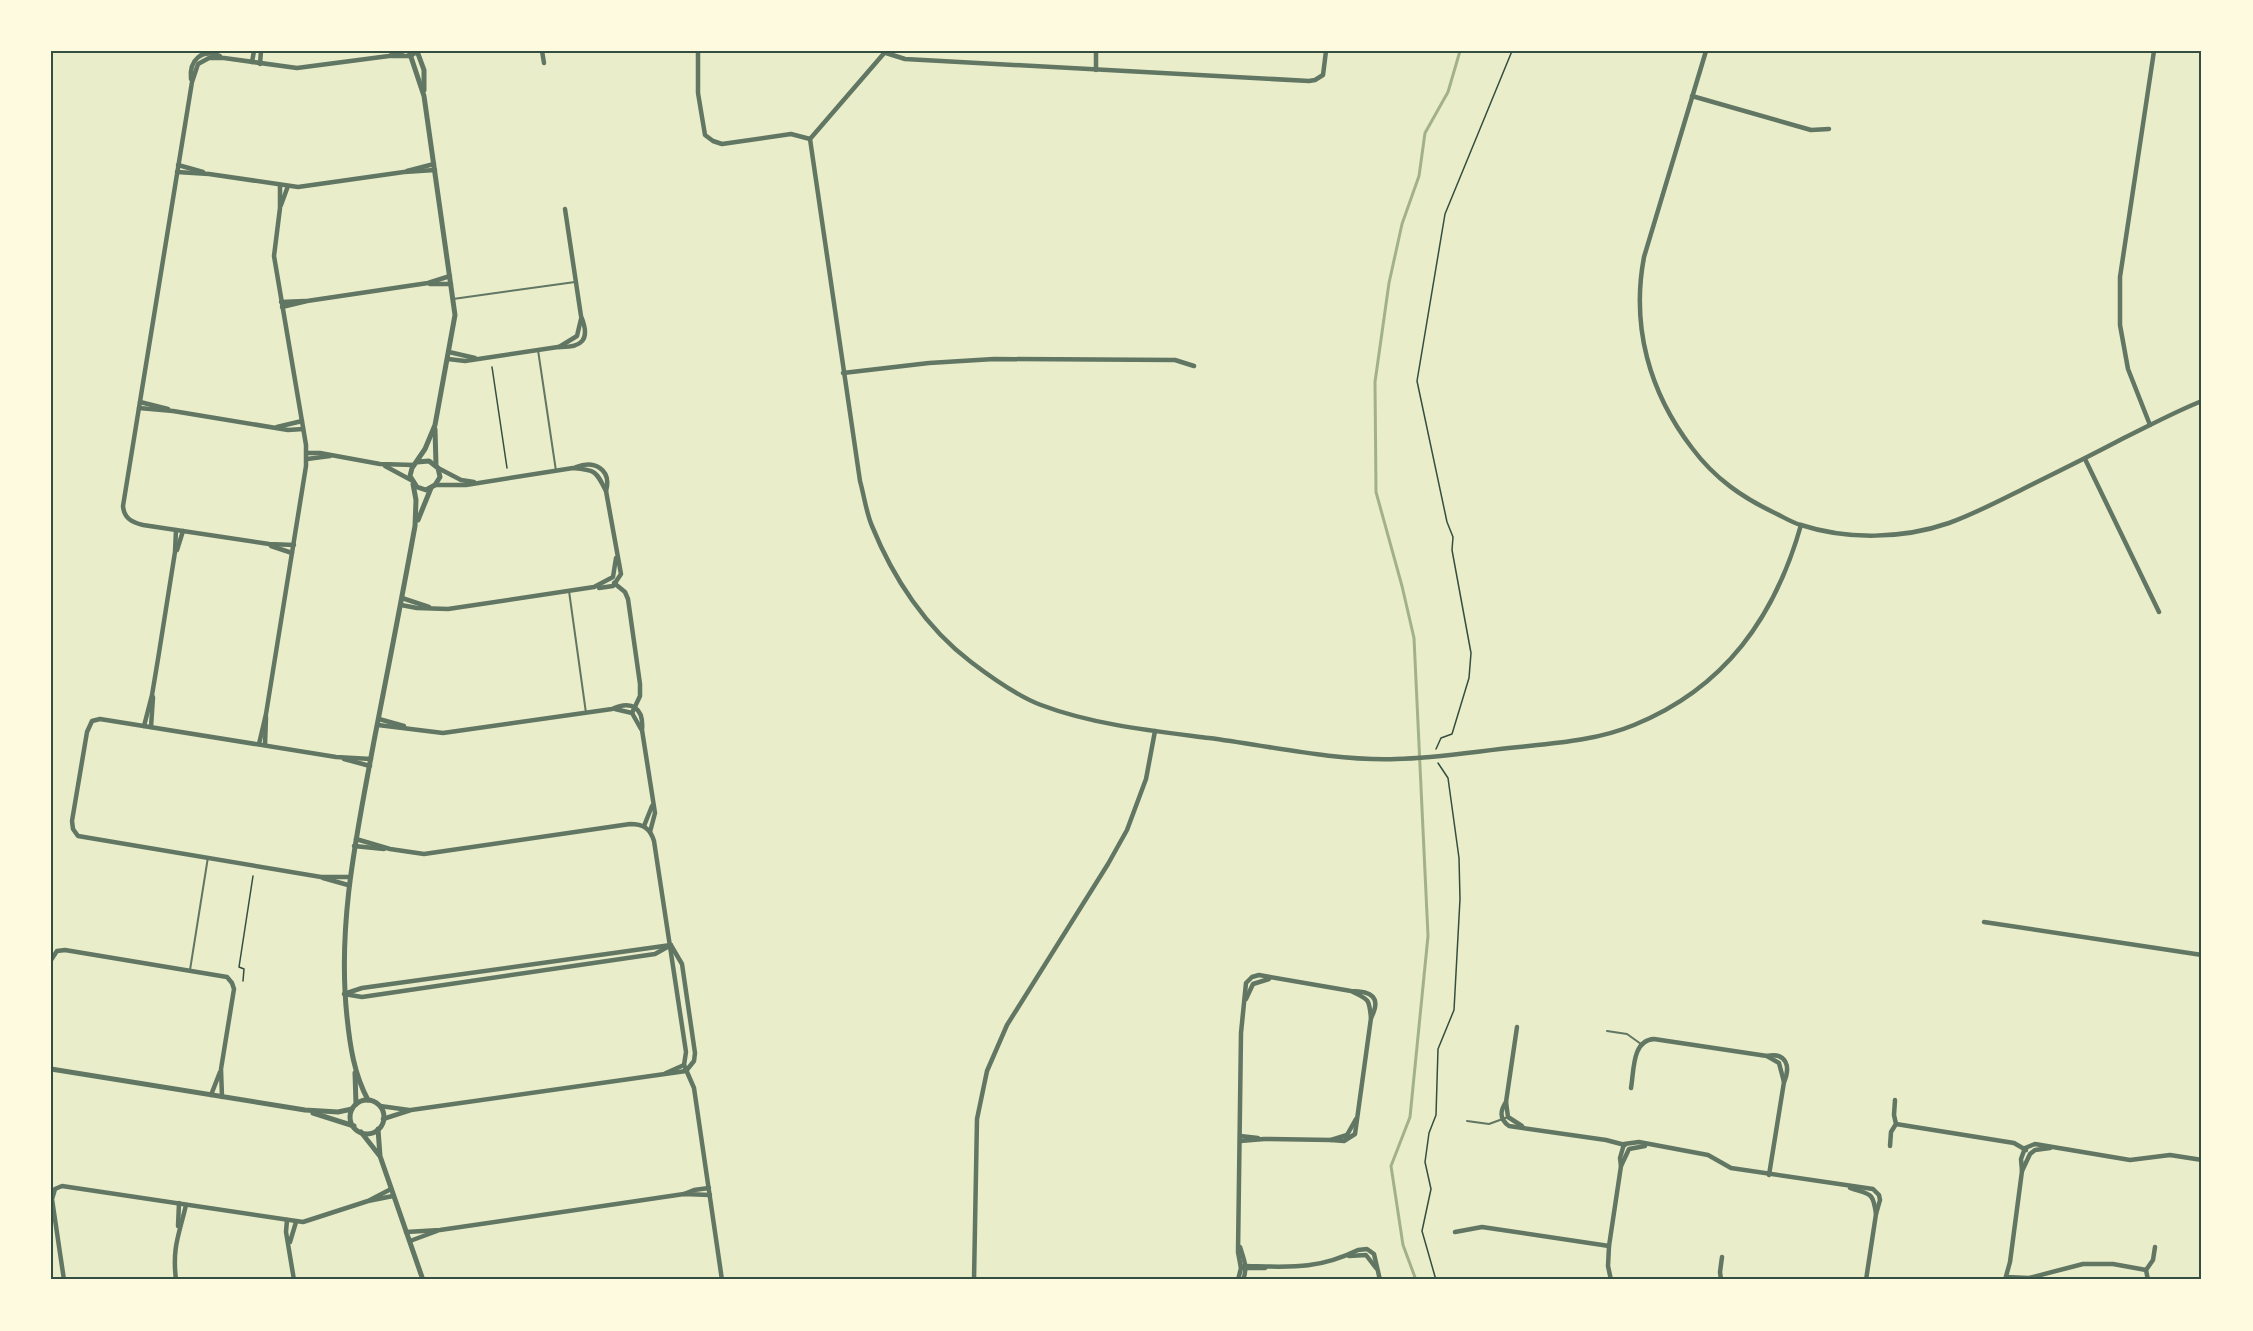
<svg xmlns="http://www.w3.org/2000/svg" width="2253" height="1331" viewBox="0 0 2253 1331" font-family="'DejaVu Sans',sans-serif">
	<style>
		.lines { fill: none; stroke-linecap: round; stroke-linejoin: round }
		.stream { stroke: #a3b18a; stroke-width: 3 }
		.path { stroke: #344e41; stroke-width: 1.5 }
		.service { stroke: #617663; stroke-width: 2 }
		.minor { stroke: #617663; stroke-width: 4.5 }
		.tertiary { stroke: #617663; stroke-width: 5 }
		.neatline { fill: none; stroke: #344e41; stroke-width: 2 }
	</style>
	<rect width="100%" height="100%" fill="#e9edc9"/>
	<g class="lines">
		<path class="stream" d="M1416 1280 1403 1245 1391 1166 1410 1117 1428 936 1414 638 1402 586 1376 492 1375 382 1389 283 1402 224 1419 176 1425 133 1448 92 1460 51"/>
		<g class="path">
			<path d="M492 367 507 468"/>
			<path d="M1436 749 1441 738 1452 734 1469 678 1471 653 1452 550 1453 537 1447 522 1417 381 1445 214 1512 51"/>
			<path d="M243 981 244 969 239 967 253 876"/>
			<path d="M1436 1280 1422 1231 1431 1189 1425 1162 1429 1133 1436 1115 1438 1049 1454 1010 1460 899 1459 858 1448 778 1438 763"/>
		</g>
		<g class="service">
			<path d="M453 299 575 282"/>
			<path d="M538 350 556 471"/>
			<path d="M569 591 586 713"/>
			<path d="M190 970 208 857"/>
			<path d="M1607 1031 1627 1034 1641 1044"/>
			<path d="M1467 1121 1489 1124 1508 1117"/>
		</g>
		<g class="minor">
			<path d="M542 51 544 63"/>
			<path d="M698 51V93L705 135 713 141 722 144 791 134 810 139"/>
			<path d="M886 51 810 139 860 481C864 495 866 512 872 526 893 578 926 628 971 662 992 678 1017 696 1041 705 1094 725 1154 731 1209 738 1270 746 1334 761 1396 759 1437 758 1478 751 1519 747 1558 743 1598 740 1634 725 1725 688 1775 617 1801 525"/>
			<path d="M1706 51 1644 257C1631 326 1649 392 1692 448 1715 479 1743 498 1777 514 1785 518 1793 523 1801 525 1847 540 1903 539 1949 523 1974 514 1999 501 2023 489 2055 473 2088 457 2120 440 2147 427 2174 412 2202 401"/>
			<path d="M886 53 905 59 1309 81 1315 80 1323 75 1326 51"/>
			<path d="M391 56H410L417 52"/>
			<path d="M252 62 254 51"/>
			<path d="M260 64 261 51"/>
			<path d="M1096 70V51"/>
			<path d="M191 79C189 60 202 48 220 56"/>
			<path d="M1692 96 1811 130 1829 129"/>
			<path d="M178 165 203 172"/>
			<path d="M407 171 434 164"/>
			<path d="M177 172 209 174 298 187 404 172 435 170"/>
			<path d="M281 205 288 186"/>
			<path d="M430 284H451"/>
			<path d="M281 302 305 301"/>
			<path d="M282 307 307 301 428 283 450 276"/>
			<path d="M559 347 577 336 581 319"/>
			<path d="M449 352 475 358"/>
			<path d="M448 359 465 361 558 347C582 348 591 340 581 316L565 209"/>
			<path d="M843 373 929 363 994 359 1175 360 1194 366"/>
			<path d="M140 402 168 409"/>
			<path d="M139 408 173 411 288 430 303 429"/>
			<path d="M2150 425 2128 369 2120 325V277L2154 51"/>
			<path d="M277 427 302 421"/>
			<path d="M307 453H320L380 464 414 465"/>
			<path d="M307 459 330 456"/>
			<path d="M2085 459 2159 612"/>
			<path d="M385 466 411 480"/>
			<path d="M576 467C594 460 612 469 606 491L621 574 613 586 599 588"/>
			<path d="M438 468 461 480 474 482"/>
			<path d="M435 485H466L573 468C596 470 596 471 606 491"/>
			<path d="M294 545 269 544 143 525C131 522 124 518 123 506L192 82 198 64 209 58H224L297 68 389 56 404 51"/>
			<path d="M271 546 292 553"/>
			<path d="M177 550 183 531"/>
			<path d="M614 583 625 592 628 599 640 684V696L632 713"/>
			<path d="M402 598 429 607"/>
			<path d="M401 605 417 608 448 609 594 587 613 577 616 558"/>
			<path d="M615 709 632 713 641 729"/>
			<path d="M379 719 404 726"/>
			<path d="M378 725 443 733 612 709C632 700 644 708 642 730L655 813 650 832"/>
			<path d="M144 726 152 695 158 659 175 552 176 530"/>
			<path d="M151 727 153 697"/>
			<path d="M259 744 266 714 306 466V445L274 256 280 208V185"/>
			<path d="M265 745 266 717"/>
			<path d="M344 759 370 766"/>
			<path d="M644 826 652 806"/>
			<path d="M356 839 390 849 424 854 630 824C643 824 650 828 654 841L686 1052 684 1065 666 1073"/>
			<path d="M354 846 384 849"/>
			<path d="M349 877H321L78 836 73 829 72 821 87 732 92 721 100 719 336 757 371 759"/>
			<path d="M323 878 348 885"/>
			<path d="M1984 922 2202 955"/>
			<path d="M51 960 57 951 65 950 227 977 232 983 234 989 221 1069 222 1097"/>
			<path d="M1353 992C1370 1000 1369 1000 1371 1018"/>
			<path d="M347 993 362 988 671 945"/>
			<path d="M344 994 362 997 655 954 671 945"/>
			<path d="M1246 999 1253 984 1269 979"/>
			<path d="M1517 1027 1506 1102 1508 1117 1522 1126"/>
			<path d="M1767 1056 1779 1063 1784 1082 1769 1175"/>
			<path d="M684 1065 694 1088 722 1280"/>
			<path d="M1631 1088C1634 1071 1632 1040 1654 1039L1767 1056C1786 1052 1791 1066 1784 1082"/>
			<path d="M211 1095 220 1072"/>
			<path d="M1506 1102C1500 1111 1499 1119 1509 1126L1606 1140 1625 1145"/>
			<path d="M380 1106 409 1110"/>
			<path d="M383 1119 411 1110 686 1071 694 1061 695 1053 682 964 672 947"/>
			<path d="M1896 1124 2014 1143 2026 1150"/>
			<path d="M1240 1136 1258 1138"/>
			<path d="M1240 1141 1264 1139 1331 1140 1347 1135 1356 1119"/>
			<path d="M1890 1146 1891 1132 1896 1124 1894 1115 1895 1100"/>
			<path d="M1621 1166 1620 1158 1624 1144 1639 1142 1708 1155 1731 1168 1873 1189 1879 1195 1880 1200 1876 1214 1866 1280"/>
			<path d="M2022 1171 2021 1159 2025 1148 2035 1144 2130 1160 2170 1155 2202 1160"/>
			<path d="M1850 1188C1870 1195 1873 1191 1876 1214"/>
			<path d="M684 1194 694 1190 709 1188"/>
			<path d="M370 1200 391 1189"/>
			<path d="M287 1220 286 1232 294 1280"/>
			<path d="M178 1226 179 1203"/>
			<path d="M406 1232 440 1230 684 1194 710 1195"/>
			<path d="M1455 1232 1482 1227 1609 1246"/>
			<path d="M410 1241 437 1231"/>
			<path d="M290 1242 296 1222"/>
			<path d="M1240 1247C1244 1260 1248 1267 1243 1280"/>
			<path d="M1349 1256 1366 1255 1376 1268"/>
			<path d="M1241 1267 1246 1266C1290 1267 1317 1270 1358 1250L1367 1249 1374 1254 1380 1280"/>
			<path d="M1244 1268H1265"/>
			<path d="M2006 1277 2029 1278 2083 1264H2113L2146 1270"/>
			<path d="M64 1280 52 1199 55 1189 62 1186 303 1222 368 1201 393 1196"/>
			<path d="M176 1280C172 1247 179 1235 186 1205"/>
			<path d="M974 1280 977 1119 987 1071 1007 1025 1108 864 1127 830 1146 779 1155 731"/>
			<path d="M1238 1280 1241 1268 1238 1252 1241 1033 1246 983 1252 977 1259 975 1351 991C1371 991 1382 997 1371 1018L1355 1134 1344 1141 1331 1140"/>
			<path d="M1611 1280 1608 1266 1609 1246 1621 1166 1629 1149 1645 1146"/>
			<path d="M1721 1280 1720 1272 1722 1257"/>
			<path d="M2005 1280 2010 1262 2022 1171 2030 1154 2035 1150 2050 1148"/>
			<path d="M2148 1280 2146 1270 2153 1260 2155 1247"/>
		</g>
		<g class="tertiary">
			<path d="M409 51 424 96 455 315 435 425 425 449 412 468 410 476 417 487 426 490 435 485 440 477 438 468 429 461 417 462"/>
			<path d="M417 51 424 70V90"/>
			<path d="M435 429 436 465"/>
			<path d="M418 520 431 488"/>
			<path d="M51 1069 305 1110 338 1112 352 1109"/>
			<path d="M355 1073 356 1104"/>
			<path d="M368 1100C354 1074 350 1046 347 1017 337 923 357 833 374 741 388 669 402 598 415 526L416 500 413 484"/>
			<circle cx="367" cy="1117" r="17"/>
			<path d="M313 1113 354 1126"/>
			<path d="M378 1129 380 1156 423 1280"/>
			<path d="M361 1132 379 1155"/>
		</g>
	</g>
	<rect width="2253" height="1331" fill="none" stroke="#fefae0" stroke-width="105"/>
	<rect x="52" y="52" width="2148" height="1226" class="neatline"/>
</svg>
